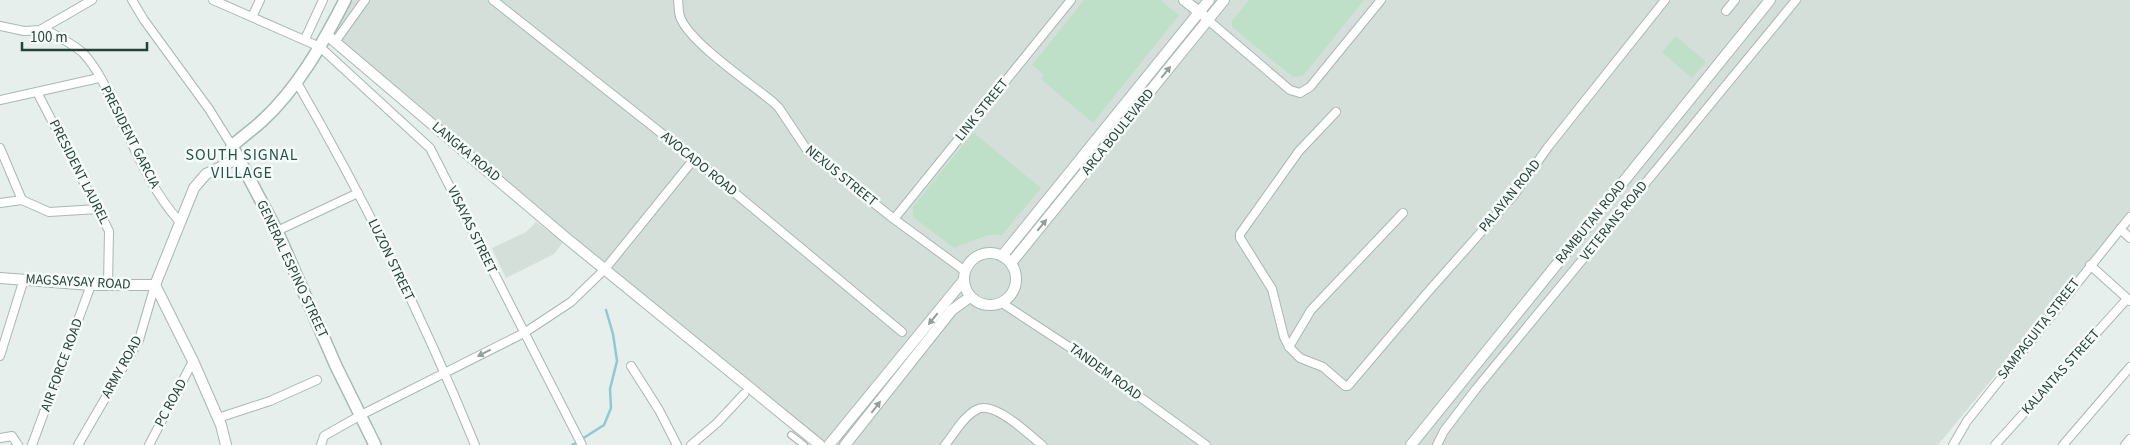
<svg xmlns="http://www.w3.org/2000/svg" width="2130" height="445" viewBox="0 0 2130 445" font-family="'Source Sans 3',sans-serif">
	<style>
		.built { fill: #d4dfda }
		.green { fill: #bfe0c8 }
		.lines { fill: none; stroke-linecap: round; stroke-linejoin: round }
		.stream { stroke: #8ec9d4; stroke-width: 2.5 }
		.pedestrian-casing { stroke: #a8b8b2; stroke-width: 8 }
		.minor-casing { stroke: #a8b8b2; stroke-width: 10 }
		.tertiary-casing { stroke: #a8b8b2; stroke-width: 12 }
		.secondary-casing { stroke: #a4bbb3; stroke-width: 14 }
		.pedestrian { stroke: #fff; stroke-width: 5.5 }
		.minor { stroke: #fff; stroke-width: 8 }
		.tertiary { stroke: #fff; stroke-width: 10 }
		.secondary { stroke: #fff; stroke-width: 11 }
		.oneway { fill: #92a09c }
		.labels { text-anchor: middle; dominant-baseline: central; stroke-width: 5; stroke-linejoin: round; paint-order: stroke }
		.street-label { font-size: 14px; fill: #24423a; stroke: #f7fbf9 }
		.quarter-label { font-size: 16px; letter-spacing: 1px; fill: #1f5548; stroke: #f7fbf9 }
	</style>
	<rect width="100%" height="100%" fill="#e6efeb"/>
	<g class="built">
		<path d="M350 0H2130V211L1938 445H812L330 42Z"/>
		<path d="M536 222 563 242 554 254 506 278 492 248 526 232Z"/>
	</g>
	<g class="green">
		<path d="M1084 0H1160L1179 15 1093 123 1041 79 1044 75 1032 65Z"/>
		<path d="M1249 0H1364L1303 76 1293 77 1232 27V21Z"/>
		<path d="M1676 36 1706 62 1692 78 1662 52Z"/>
		<path d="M973 132 1041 188 1002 235H988L954 248 913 217V207Z"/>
	</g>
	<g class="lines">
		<g class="stream">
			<path d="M582 439 604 425 611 408 610 389 617 361 613 334 606 310"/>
			<path d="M572 445 576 443"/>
		</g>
		<defs>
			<path id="pedestrian" d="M791 435 804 445"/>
			<g id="minor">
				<path d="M132 0 144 20 209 109 232 146"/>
				<path d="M213 0 320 47 430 148 582 445"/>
				<path d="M493 0 694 159 902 332"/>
				<path d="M678 0C679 6 678 14 681 19 692 44 750 83 773 102L779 108 807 150 894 219 965 271"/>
				<path d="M1726 11 1735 0"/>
				<path d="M252 17 260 0"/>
				<path d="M1208 20 1290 90 1300 93 1310 87 1381 0"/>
				<path d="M0 26 24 31 40 30 92 0"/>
				<path d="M44 29C57 36 72 43 83 53 99 70 109 94 119 116 136 152 152 191 179 221"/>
				<path d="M305 39 323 0"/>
				<path d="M335 42 365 0"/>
				<path d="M296 81C364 198 424 320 475 445"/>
				<path d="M37 92 109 231 108 285"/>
				<path d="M0 100 99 78"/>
				<path d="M1336 112 1299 151 1240 234V238L1272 289 1284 337 1289 347 1300 358 1323 367 1345 386H1348L1427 293 1514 195 1548 147 1665 0"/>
				<path d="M0 148 22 200"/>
				<path d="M0 203 22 200 49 212 98 209"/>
				<path d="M894 219 1071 0"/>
				<path d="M2120 229 2130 238"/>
				<path d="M277 231 358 193"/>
				<path d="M2090 265 2130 301"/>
				<path d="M1002 303 1089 360 1206 445"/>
				<path d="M1289 347 1311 310 1403 213"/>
				<path d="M0 356 24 279"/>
				<path d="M631 366 659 410 677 445"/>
				<path d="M218 418 270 401 317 380"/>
				<path d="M0 438 12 436 18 445"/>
				<path d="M32 445 91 285"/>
				<path d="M78 445 139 340 155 285"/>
				<path d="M149 445 193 361"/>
				<path d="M321 445 324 436 361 415 524 333 571 302 605 269 694 159"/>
				<path d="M691 445 717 423 744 394"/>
				<path d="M945 445C954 434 963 417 976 410 993 399 1028 434 1042 445"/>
				<path d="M1437 445 1444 431 1476 389 1796 0"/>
				<path d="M1953 445 1967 421 2130 217"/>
				<path d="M1995 445 2127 299"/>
				<path d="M2063 445 2130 367"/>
				<path d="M2125 445 2130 439"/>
			</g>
			<g id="tertiary">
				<path d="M1184 0 1203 15"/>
				<path d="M327 35 565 237 820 445"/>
				<circle cx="990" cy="279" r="26"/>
				<path d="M1002 256 1209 0"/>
				<path d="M1011 263 1224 0"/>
				<path d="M0 278 91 285H155"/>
				<path d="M155 285 193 361 221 425 226 445"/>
				<path d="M155 285 194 188 206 174 239 158"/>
				<path d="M829 445 963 281"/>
				<path d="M845 445 952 310 970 297"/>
				<path d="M1411 445 1770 0"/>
			</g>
			<path id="secondary" d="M345 0C323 43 298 88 262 121 252 130 242 137 232 146L277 231 336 366 375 445"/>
		</defs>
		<use href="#pedestrian" class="pedestrian-casing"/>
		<use href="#minor" class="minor-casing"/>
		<use href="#tertiary" class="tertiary-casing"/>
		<use href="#secondary" class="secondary-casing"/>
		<use href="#pedestrian" class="pedestrian"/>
		<use href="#minor" class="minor"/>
		<use href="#tertiary" class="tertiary"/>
		<use href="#secondary" class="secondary"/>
	</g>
	<defs><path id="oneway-solid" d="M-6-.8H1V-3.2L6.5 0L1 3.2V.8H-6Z" transform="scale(1.25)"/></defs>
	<g class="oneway">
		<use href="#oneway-solid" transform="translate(1166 72) rotate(-51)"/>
		<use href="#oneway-solid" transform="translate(1042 225) rotate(-51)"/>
		<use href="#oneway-solid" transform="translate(933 319) rotate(129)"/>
		<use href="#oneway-solid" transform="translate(484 353) rotate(153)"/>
		<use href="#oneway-solid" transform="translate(876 407) rotate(-52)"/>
	</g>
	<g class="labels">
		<g class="street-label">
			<text transform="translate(982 110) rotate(-51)">LINK STREET</text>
			<text transform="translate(1118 132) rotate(-51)">ARCA BOULEVARD</text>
			<text transform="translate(130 137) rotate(63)">PRESIDENT GARCIA</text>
			<text transform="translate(466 152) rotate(40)">LANGKA ROAD</text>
			<text transform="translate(699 164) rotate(39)">AVOCADO ROAD</text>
			<text transform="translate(79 172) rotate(63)">PRESIDENT LAUREL</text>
			<text transform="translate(841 176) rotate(39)">NEXUS STREET</text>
			<text transform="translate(1510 196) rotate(-51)">PALAYAN ROAD</text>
			<text transform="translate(1614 221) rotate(-51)">VETERANS ROAD</text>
			<text transform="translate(1591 222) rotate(-51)">RAMBUTAN ROAD</text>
			<text transform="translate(472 230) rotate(64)">VISAYAS STREET</text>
			<text transform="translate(391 260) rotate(64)">LUZON STREET</text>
			<text transform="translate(292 269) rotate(65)">GENERAL ESPINO STREET</text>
			<text transform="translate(78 282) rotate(3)">MAGSAYSAY ROAD</text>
			<text transform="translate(2039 329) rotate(-52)">SAMPAGUITA STREET</text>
			<text transform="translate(62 365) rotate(-70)">AIR FORCE ROAD</text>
			<text transform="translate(122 367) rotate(-61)">ARMY ROAD</text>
			<text transform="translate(1105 372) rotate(36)">TANDEM ROAD</text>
			<text transform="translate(2061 372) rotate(-48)">KALANTAS STREET</text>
			<text transform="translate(171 403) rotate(-62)">PC ROAD</text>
		</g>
		<g class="quarter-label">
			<text x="242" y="155">SOUTH SIGNAL<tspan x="242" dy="18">VILLAGE</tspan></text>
		</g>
	</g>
	<path d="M22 42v8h125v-8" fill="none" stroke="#24423a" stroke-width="2.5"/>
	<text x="30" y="42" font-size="15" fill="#24423a" stroke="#f7fbf9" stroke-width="4" paint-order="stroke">100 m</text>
</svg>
